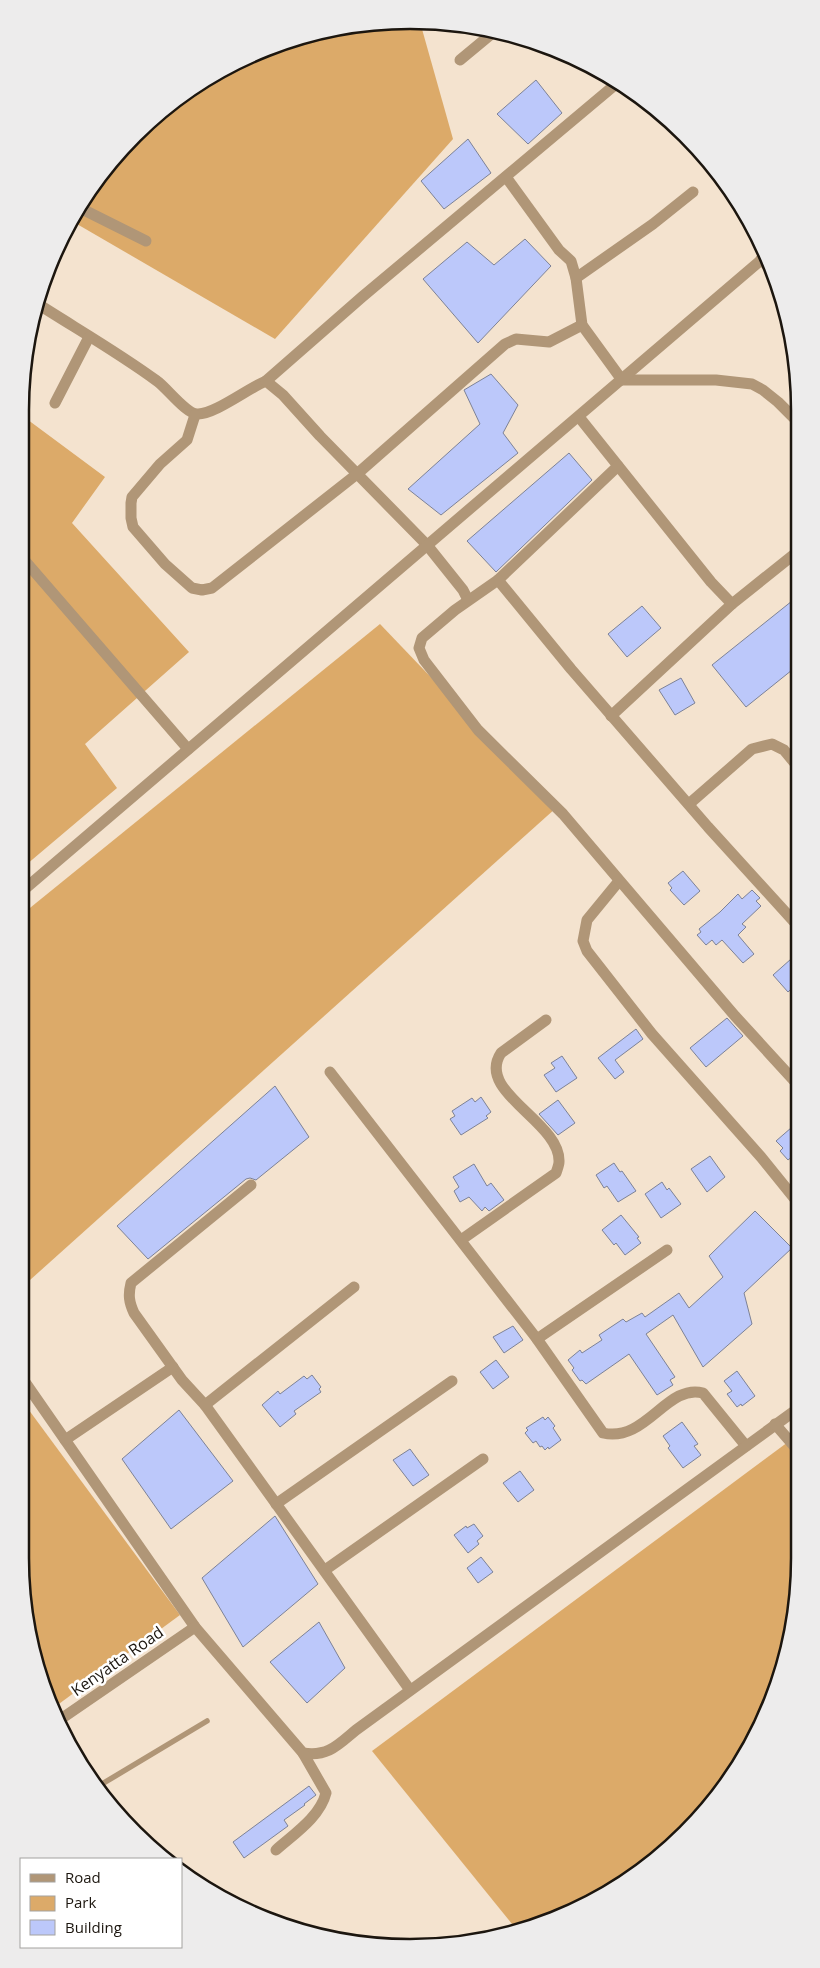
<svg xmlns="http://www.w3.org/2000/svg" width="820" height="1968" viewBox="0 0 820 1968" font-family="'Open Sans',sans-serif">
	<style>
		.green { fill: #dcaa69 }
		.building { fill: #bcc8fa; stroke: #7d8296 }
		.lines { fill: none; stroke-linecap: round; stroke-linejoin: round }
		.lane { stroke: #b09677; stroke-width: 5.5 }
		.street { stroke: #b09677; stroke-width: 11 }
		.labels { text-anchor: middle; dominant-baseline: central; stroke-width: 5; stroke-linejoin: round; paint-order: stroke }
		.street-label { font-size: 16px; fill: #1c160f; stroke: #fff }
		.rim { fill: none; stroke: #1c160f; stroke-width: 2.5 }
	</style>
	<rect width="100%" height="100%" fill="#f4e3cf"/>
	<g class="green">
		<path d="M385 21 420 22 453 139 275 339 70 220 117 153 173 100 238 60 309 33Z"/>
		<path d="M20 414 105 477 72 523 189 652 85 744 117 788 20 870Z"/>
		<path d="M380 624 556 808 20 1289V916Z"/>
		<path d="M20 1398 180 1615 52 1709 41 1684 20 1558Z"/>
		<path d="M788 1442 800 1456V1558L779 1684 748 1753 703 1815 605 1896 516 1929 372 1751Z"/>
	</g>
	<g class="building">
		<path d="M536 80 562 113 528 144 497 114Z"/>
		<path d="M468 139 491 173 444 209 421 181Z"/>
		<path d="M525 239 551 266 478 343 423 279 467 242 494 265Z"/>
		<path d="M491 374 518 405 503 433 518 453 441 515 408 489 480 424 464 390Z"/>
		<path d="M569 453 592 480 496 572 467 541Z"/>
		<path d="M797 597V666L746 707 712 665Z"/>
		<path d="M642 606 661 628 627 657 608 634Z"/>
		<path d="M681 678 695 703 675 715 659 690Z"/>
		<path d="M683 871 700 891 684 905 670 890 672 888 668 883Z"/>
		<path d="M752 890 760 898 756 901 761 906 742 924 746 927 738 935 754 954 743 963 722 940 716 945 712 940 706 945 697 935 701 932 699 929 720 912 738 894 742 899Z"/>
		<path d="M791 959 798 967V983L788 992 773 975Z"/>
		<path d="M727 1018 743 1036 706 1067 690 1048Z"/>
		<path d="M636 1029 643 1039 615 1060 624 1072 615 1079 598 1058Z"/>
		<path d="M562 1056 577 1078 556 1092 544 1075 555 1068 551 1063Z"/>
		<path d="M275 1086 309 1137 256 1180 250 1178 246 1179 148 1259 117 1226Z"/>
		<path d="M481 1097 491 1112 486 1116 488 1118 461 1135 450 1119 455 1116 452 1111 472 1098 475 1102Z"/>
		<path d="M558 1100 575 1123 558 1135 539 1114Z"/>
		<path d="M799 1121V1151L788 1160 780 1151 783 1148 776 1141Z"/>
		<path d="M710 1156 725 1177 707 1192 691 1169Z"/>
		<path d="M614 1163 620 1172 622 1171 636 1191 618 1202 607 1186 604 1188 596 1175Z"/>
		<path d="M474 1164 487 1186 491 1183 504 1200 489 1211 485 1207 482 1211 469 1197 460 1202 454 1191 459 1187 453 1177Z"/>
		<path d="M662 1182 667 1190 669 1188 681 1204 661 1218 645 1194Z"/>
		<path d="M755 1211 792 1248 744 1293 752 1324 703 1367 673 1315 646 1334 675 1377 670 1380 673 1385 657 1395 629 1354 586 1384 582 1380 580 1381 572 1370 574 1368 568 1360 580 1350 582 1353 602 1340 599 1335 623 1319 626 1322 642 1313 645 1317 679 1293 689 1308 723 1277 709 1256Z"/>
		<path d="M621 1215 639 1237 637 1238 641 1243 625 1255 616 1243 614 1245 602 1230Z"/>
		<path d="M513 1326 523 1340 504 1353 493 1337Z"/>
		<path d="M496 1360 509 1377 493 1389 480 1372Z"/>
		<path d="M737 1371 755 1396 742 1406 741 1404 737 1407 727 1394 732 1391 724 1381Z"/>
		<path d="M312 1375 321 1387 319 1389 321 1392 294 1411 296 1414 280 1427 262 1405 278 1391 280 1394 304 1376 307 1379Z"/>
		<path d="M179 1410 233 1481 171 1529 122 1459Z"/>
		<path d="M543 1417 545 1420 548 1417 555 1426 553 1428 561 1440 549 1449 548 1447 545 1450 542 1446 540 1447 536 1441 533 1443 525 1433 528 1430 526 1428Z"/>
		<path d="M682 1422 698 1444 694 1446 701 1455 683 1468 668 1448 670 1446 663 1436Z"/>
		<path d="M410 1449 429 1475 413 1486 393 1460Z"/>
		<path d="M520 1471 534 1490 518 1502 503 1483Z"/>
		<path d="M275 1516 318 1584 243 1647 202 1578Z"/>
		<path d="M474 1524 483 1536 477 1541 479 1544 468 1553 454 1535 466 1526 467 1528Z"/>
		<path d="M481 1557 493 1572 478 1583 467 1568Z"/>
		<path d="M319 1622 345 1668 307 1703 270 1662Z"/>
		<path d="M309 1786 316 1795 304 1804 305 1805 284 1820 288 1826 244 1858 233 1842Z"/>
	</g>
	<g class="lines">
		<path class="lane" d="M97 1787 207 1721"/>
		<g class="street">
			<path d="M460 60 495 31"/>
			<path d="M506 177 559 250 571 261 576 278 582 325 622 380H716L752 384 763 390 778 402 797 421"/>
			<path d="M78 207 146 241"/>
			<path d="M761 259 773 272"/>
			<path d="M576 278 653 224 693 192"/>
			<path d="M38 304C77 329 119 353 157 381 167 388 187 415 198 414 215 414 247 389 266 381L283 395 320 436 427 545 463 590 468 600"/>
			<path d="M266 381 362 297 616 84"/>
			<path d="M55 403 89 337"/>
			<path d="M195 415 187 440 160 464 132 497 131 503V518L133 527 165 564 192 588 202 590 212 588 357 474 505 344 516 339 549 342 582 325"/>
			<path d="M579 417 711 582 732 604 797 552"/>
			<path d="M26 562 188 749"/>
			<path d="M498 580 618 466"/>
			<path d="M611 716 732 604"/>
			<path d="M689 804 752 749 772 744 784 750 798 767"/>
			<path d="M619 881 587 920 583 941 587 951 652 1034 761 1157 799 1204"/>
			<path d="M20 893 767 255"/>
			<path d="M798 926 708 827 571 669 498 580 455 610 422 638 419 648 424 660 478 730 563 814 735 1016 799 1086"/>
			<path d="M330 1072 537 1339 603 1433C646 1443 667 1383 703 1393L746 1446"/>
			<path d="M251 1185 131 1283C128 1295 129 1302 134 1313L182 1380 205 1405 410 1690"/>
			<path d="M461 1240 556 1173C557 1170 559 1165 559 1162 561 1122 475 1092 501 1053L546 1020"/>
			<path d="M537 1339 667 1250"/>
			<path d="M20 1375 195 1627 303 1753C328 1757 338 1745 356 1730L800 1407"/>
			<path d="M205 1405 354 1287"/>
			<path d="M775 1424 800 1453"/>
			<path d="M65 1440 173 1367"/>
			<path d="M276 1504 452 1381"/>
			<path d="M325 1570 483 1459"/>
			<path d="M58 1721 195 1627"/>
			<path d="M276 1850C294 1834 320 1817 326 1793L303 1753"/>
		</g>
	</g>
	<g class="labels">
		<g class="street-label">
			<text transform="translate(117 1661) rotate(-35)">Kenyatta Road</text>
		</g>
	</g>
	<path d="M0 0H820V1968H0ZM410 29H410A381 381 0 0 1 791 410V1558A381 381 0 0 1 410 1939H410A381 381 0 0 1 29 1558V410A381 381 0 0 1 410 29Z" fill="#edecec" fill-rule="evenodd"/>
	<path class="rim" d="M410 29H410A381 381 0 0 1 791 410V1558A381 381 0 0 1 410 1939H410A381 381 0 0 1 29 1558V410A381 381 0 0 1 410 29Z"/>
	<rect x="20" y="1858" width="162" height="90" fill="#ffffff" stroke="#a4a29f"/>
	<rect x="30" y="1874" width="25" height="8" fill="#b09677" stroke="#a4a29f"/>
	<text x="65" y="1883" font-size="15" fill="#1c160f">Road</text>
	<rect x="30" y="1896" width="25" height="15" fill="#dcaa69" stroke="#a4a29f"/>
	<text x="65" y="1908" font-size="15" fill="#1c160f">Park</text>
	<rect x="30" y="1920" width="25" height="15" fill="#bcc8fa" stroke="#a4a29f"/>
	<text x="65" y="1933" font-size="15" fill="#1c160f">Building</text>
</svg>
